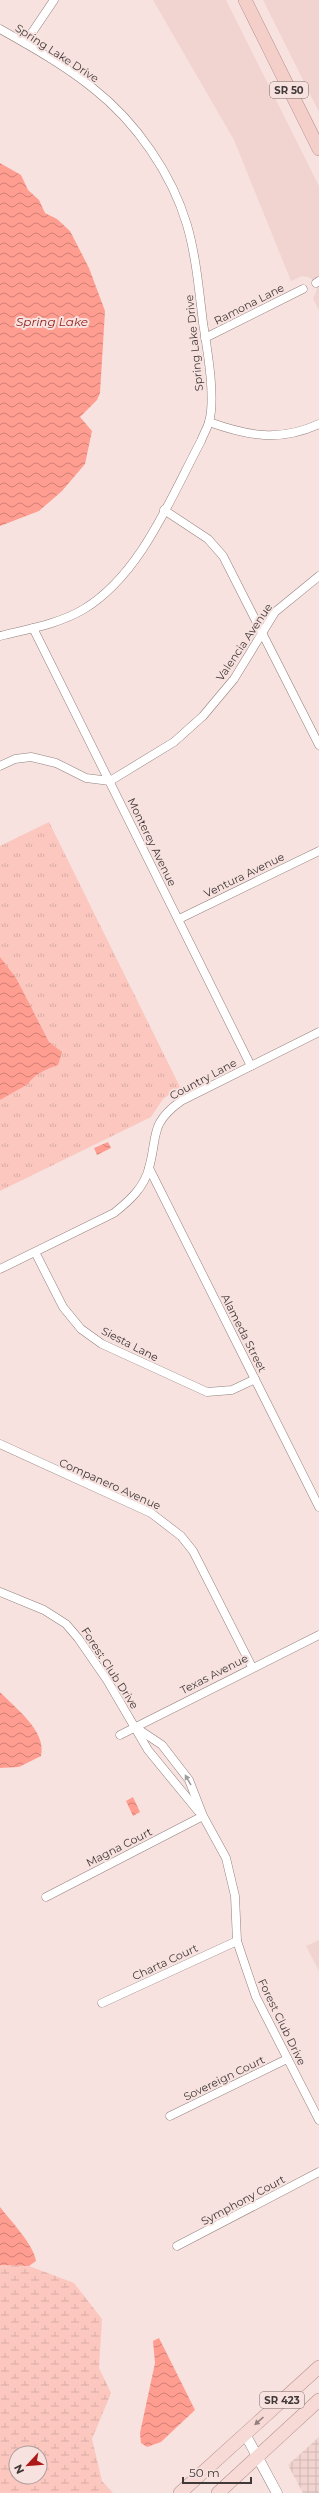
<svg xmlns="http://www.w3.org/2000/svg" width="319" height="2493" viewBox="0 0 319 2493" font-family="Montserrat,sans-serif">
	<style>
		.built { fill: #f1d4d0 }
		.industrial { fill: url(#industrial-grid) }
		.grass { fill: url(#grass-tufts) }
		.wetland { fill: url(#wetland-marsh); fill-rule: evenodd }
		.water { fill: url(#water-waves) }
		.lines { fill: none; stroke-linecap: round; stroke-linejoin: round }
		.minor-casing { stroke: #93807d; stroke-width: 9 }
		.tertiary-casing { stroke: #93807d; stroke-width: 11 }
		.primary-casing { stroke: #b3918c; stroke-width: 14 }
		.trunk-casing { stroke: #b3918c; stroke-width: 14 }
		.minor { stroke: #fff; stroke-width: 8 }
		.tertiary { stroke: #fff; stroke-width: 10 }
		.primary { stroke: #f7dad6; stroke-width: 13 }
		.trunk { stroke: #f4cec8; stroke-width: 13 }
		.oneway { fill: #a09c9c }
		.oneway2 { fill: #93817f }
		.labels { text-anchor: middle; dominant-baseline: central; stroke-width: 4; stroke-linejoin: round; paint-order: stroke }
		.shield { fill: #f7e2df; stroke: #786c6a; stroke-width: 1 }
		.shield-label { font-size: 10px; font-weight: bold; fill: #413938 }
		.street-label { font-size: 11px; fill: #413938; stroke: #f7e2df }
		.water-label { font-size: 12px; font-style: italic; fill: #8f1e1a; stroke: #f7e2df }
	</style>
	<defs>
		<pattern id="industrial-grid" width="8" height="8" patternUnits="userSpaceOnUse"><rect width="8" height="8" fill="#f1d4d0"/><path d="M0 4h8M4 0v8" fill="none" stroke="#d0b7b3"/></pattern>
		<pattern id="grass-tufts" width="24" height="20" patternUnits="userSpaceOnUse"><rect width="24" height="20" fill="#fbc7bf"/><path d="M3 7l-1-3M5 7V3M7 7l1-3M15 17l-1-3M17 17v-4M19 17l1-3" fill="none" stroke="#d8aca5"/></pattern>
		<pattern id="wetland-marsh" width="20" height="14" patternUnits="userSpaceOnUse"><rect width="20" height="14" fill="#fbc7bf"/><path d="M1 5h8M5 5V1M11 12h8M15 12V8" fill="none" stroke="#d8aca5"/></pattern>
		<pattern id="water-waves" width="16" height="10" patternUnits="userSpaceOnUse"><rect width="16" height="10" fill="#ff9d90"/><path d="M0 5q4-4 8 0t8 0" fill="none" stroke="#d08177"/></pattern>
	</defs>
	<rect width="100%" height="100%" fill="#f7e2df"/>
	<g class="built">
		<path d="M153 0H226L319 186V310L313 299 317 289 311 278 302 276 291 281 234 140Z"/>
		<path d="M263 0H319V112Z"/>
		<path d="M319 1940V1971L306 1946Z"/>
	</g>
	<path class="industrial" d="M319 2437V2493H303L288 2465Z"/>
	<path class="grass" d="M49 822 180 1087 163 1099 151 1117 0 1191V846Z"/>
	<path class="wetland" d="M0 2265 29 2266 74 2283 102 2319 99 2368 111 2393 92 2439 102 2481 113 2493H0ZM16 2453H40V2477H16Z"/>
	<g class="water">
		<path d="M0 163 21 175 28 190 39 200 45 213 57 219 70 231 89 268 105 311 100 393 97 400 80 417 92 431 85 464 62 491 39 511 0 526Z"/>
		<path d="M0 957 16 978 49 1042 62 1052 58 1065C48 1068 33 1075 28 1084L0 1100Z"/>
		<path d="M108 1142 111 1148 97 1155 94 1148Z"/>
		<path d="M0 1692C15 1708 47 1731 41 1756L19 1767 0 1768Z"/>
		<path d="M133 1797 140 1812 133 1816 126 1801Z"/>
		<path d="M0 2207C10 2220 34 2245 36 2261L29 2266 0 2265Z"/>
		<path d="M159 2338 195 2410 161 2442 147 2447 141 2443 140 2433 155 2363 153 2341Z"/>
	</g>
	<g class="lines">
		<defs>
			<g id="minor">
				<path d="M0 29C32 47 66 66 94 89 136 122 172 174 187 225 196 256 199 290 203 323 207 348 216 398 209 422 207 429 203 435 201 441 170 499 141 574 84 609 59 624 28 629 0 636"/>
				<path d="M25 43 54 0"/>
				<path d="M316 283 319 281"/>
				<path d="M205 338 303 289"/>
				<path d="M209 422C248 436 280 442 319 424"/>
				<path d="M164 510 208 539 223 556 319 745"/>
				<path d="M33 628 251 1066"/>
				<path d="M0 766 15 759 31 757 56 763 86 778 110 781 174 742 203 716 234 679 275 612 319 576"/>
				<path d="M179 919 319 851"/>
				<path d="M149 1168 319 1507"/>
				<path d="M35 1252 63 1307 81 1329 102 1344 207 1392 232 1390 255 1379"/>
				<path d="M0 1269 114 1213C129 1201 144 1188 149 1168 158 1136 149 1124 181 1101L319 1032"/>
				<path d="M0 1444 151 1513 181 1536 193 1551 252 1667"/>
				<path d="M0 1592 44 1610 66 1624 78 1638 107 1680 148 1750 198 1811"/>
				<path d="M135 1727 162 1745 189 1780 203 1816 226 1858 235 1896 237 1941 246 1968 256 1997 319 2120"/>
				<path d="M120 1735 319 1635"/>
				<path d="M46 1897 203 1816"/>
				<path d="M102 2003 237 1941"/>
				<path d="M170 2116 287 2059"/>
				<path d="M177 2246 319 2172"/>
			</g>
			<path id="tertiary" d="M245 2434 277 2493"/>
			<g id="primary">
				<path d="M180 2493 319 2367"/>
				<path d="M218 2493 319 2400"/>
			</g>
			<path id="trunk" d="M245 0 319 149"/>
		</defs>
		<use href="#minor" class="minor-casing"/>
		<use href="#tertiary" class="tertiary-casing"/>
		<use href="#primary" class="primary-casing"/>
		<use href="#trunk" class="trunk-casing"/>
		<use href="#minor" class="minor"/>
		<use href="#tertiary" class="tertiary"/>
		<use href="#primary" class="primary"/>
		<use href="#trunk" class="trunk"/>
	</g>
	<defs><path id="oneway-solid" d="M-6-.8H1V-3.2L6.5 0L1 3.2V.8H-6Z"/></defs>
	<use class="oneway" href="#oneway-solid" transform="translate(188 1780) rotate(-120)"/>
	<use class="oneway2" href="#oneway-solid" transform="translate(259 2421) rotate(138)"/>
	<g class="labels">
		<g class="shield">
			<rect x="270" y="82" width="38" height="16" rx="3"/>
			<rect x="260" y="2392" width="44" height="16" rx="3"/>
		</g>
		<g class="shield-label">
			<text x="289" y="90">SR 50</text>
			<text x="282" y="2400">SR 423</text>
		</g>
		<g class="street-label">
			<text transform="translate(57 53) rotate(33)">Spring Lake Drive</text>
			<text transform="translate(249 304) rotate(-27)">Ramona Lane</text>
			<text transform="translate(194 343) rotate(-96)">Spring Lake Drive</text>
			<text transform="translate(244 642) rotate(-56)">Valencia Avenue</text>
			<text transform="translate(152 842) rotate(64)">Monterey Avenue</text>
			<text transform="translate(244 875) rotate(-26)">Ventura Avenue</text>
			<text transform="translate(203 1079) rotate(-28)">Country Lane</text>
			<text transform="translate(244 1333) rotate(63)">Alameda Street</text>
			<text transform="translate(130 1344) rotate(27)">Siesta Lane</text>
			<text transform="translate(110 1484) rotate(24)">Companero Avenue</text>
			<text transform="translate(110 1668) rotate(57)">Forest Club Drive</text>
			<text transform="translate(214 1674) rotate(-27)">Texas Avenue</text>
			<text transform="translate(119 1847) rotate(-27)">Magna Court</text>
			<text transform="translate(165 1962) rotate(-25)">Charta Court</text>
			<text transform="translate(282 2022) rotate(64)">Forest Club Drive</text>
			<text transform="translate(224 2078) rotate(-26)">Sovereign Court</text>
			<text transform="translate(243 2200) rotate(-28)">Symphony Court</text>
		</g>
		<g class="water-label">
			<text x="52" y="321">Spring Lake</text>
		</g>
	</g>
	<g transform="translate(28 2465) rotate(244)"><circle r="19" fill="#f7e2df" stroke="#ae9e9c"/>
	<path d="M0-3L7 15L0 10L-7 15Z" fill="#ab1918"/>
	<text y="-6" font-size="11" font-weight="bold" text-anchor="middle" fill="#413938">N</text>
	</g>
	<path d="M183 2477v6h68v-6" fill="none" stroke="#413938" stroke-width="2"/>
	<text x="189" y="2477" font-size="12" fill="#413938" stroke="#f7e2df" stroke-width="3" paint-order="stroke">50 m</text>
</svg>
